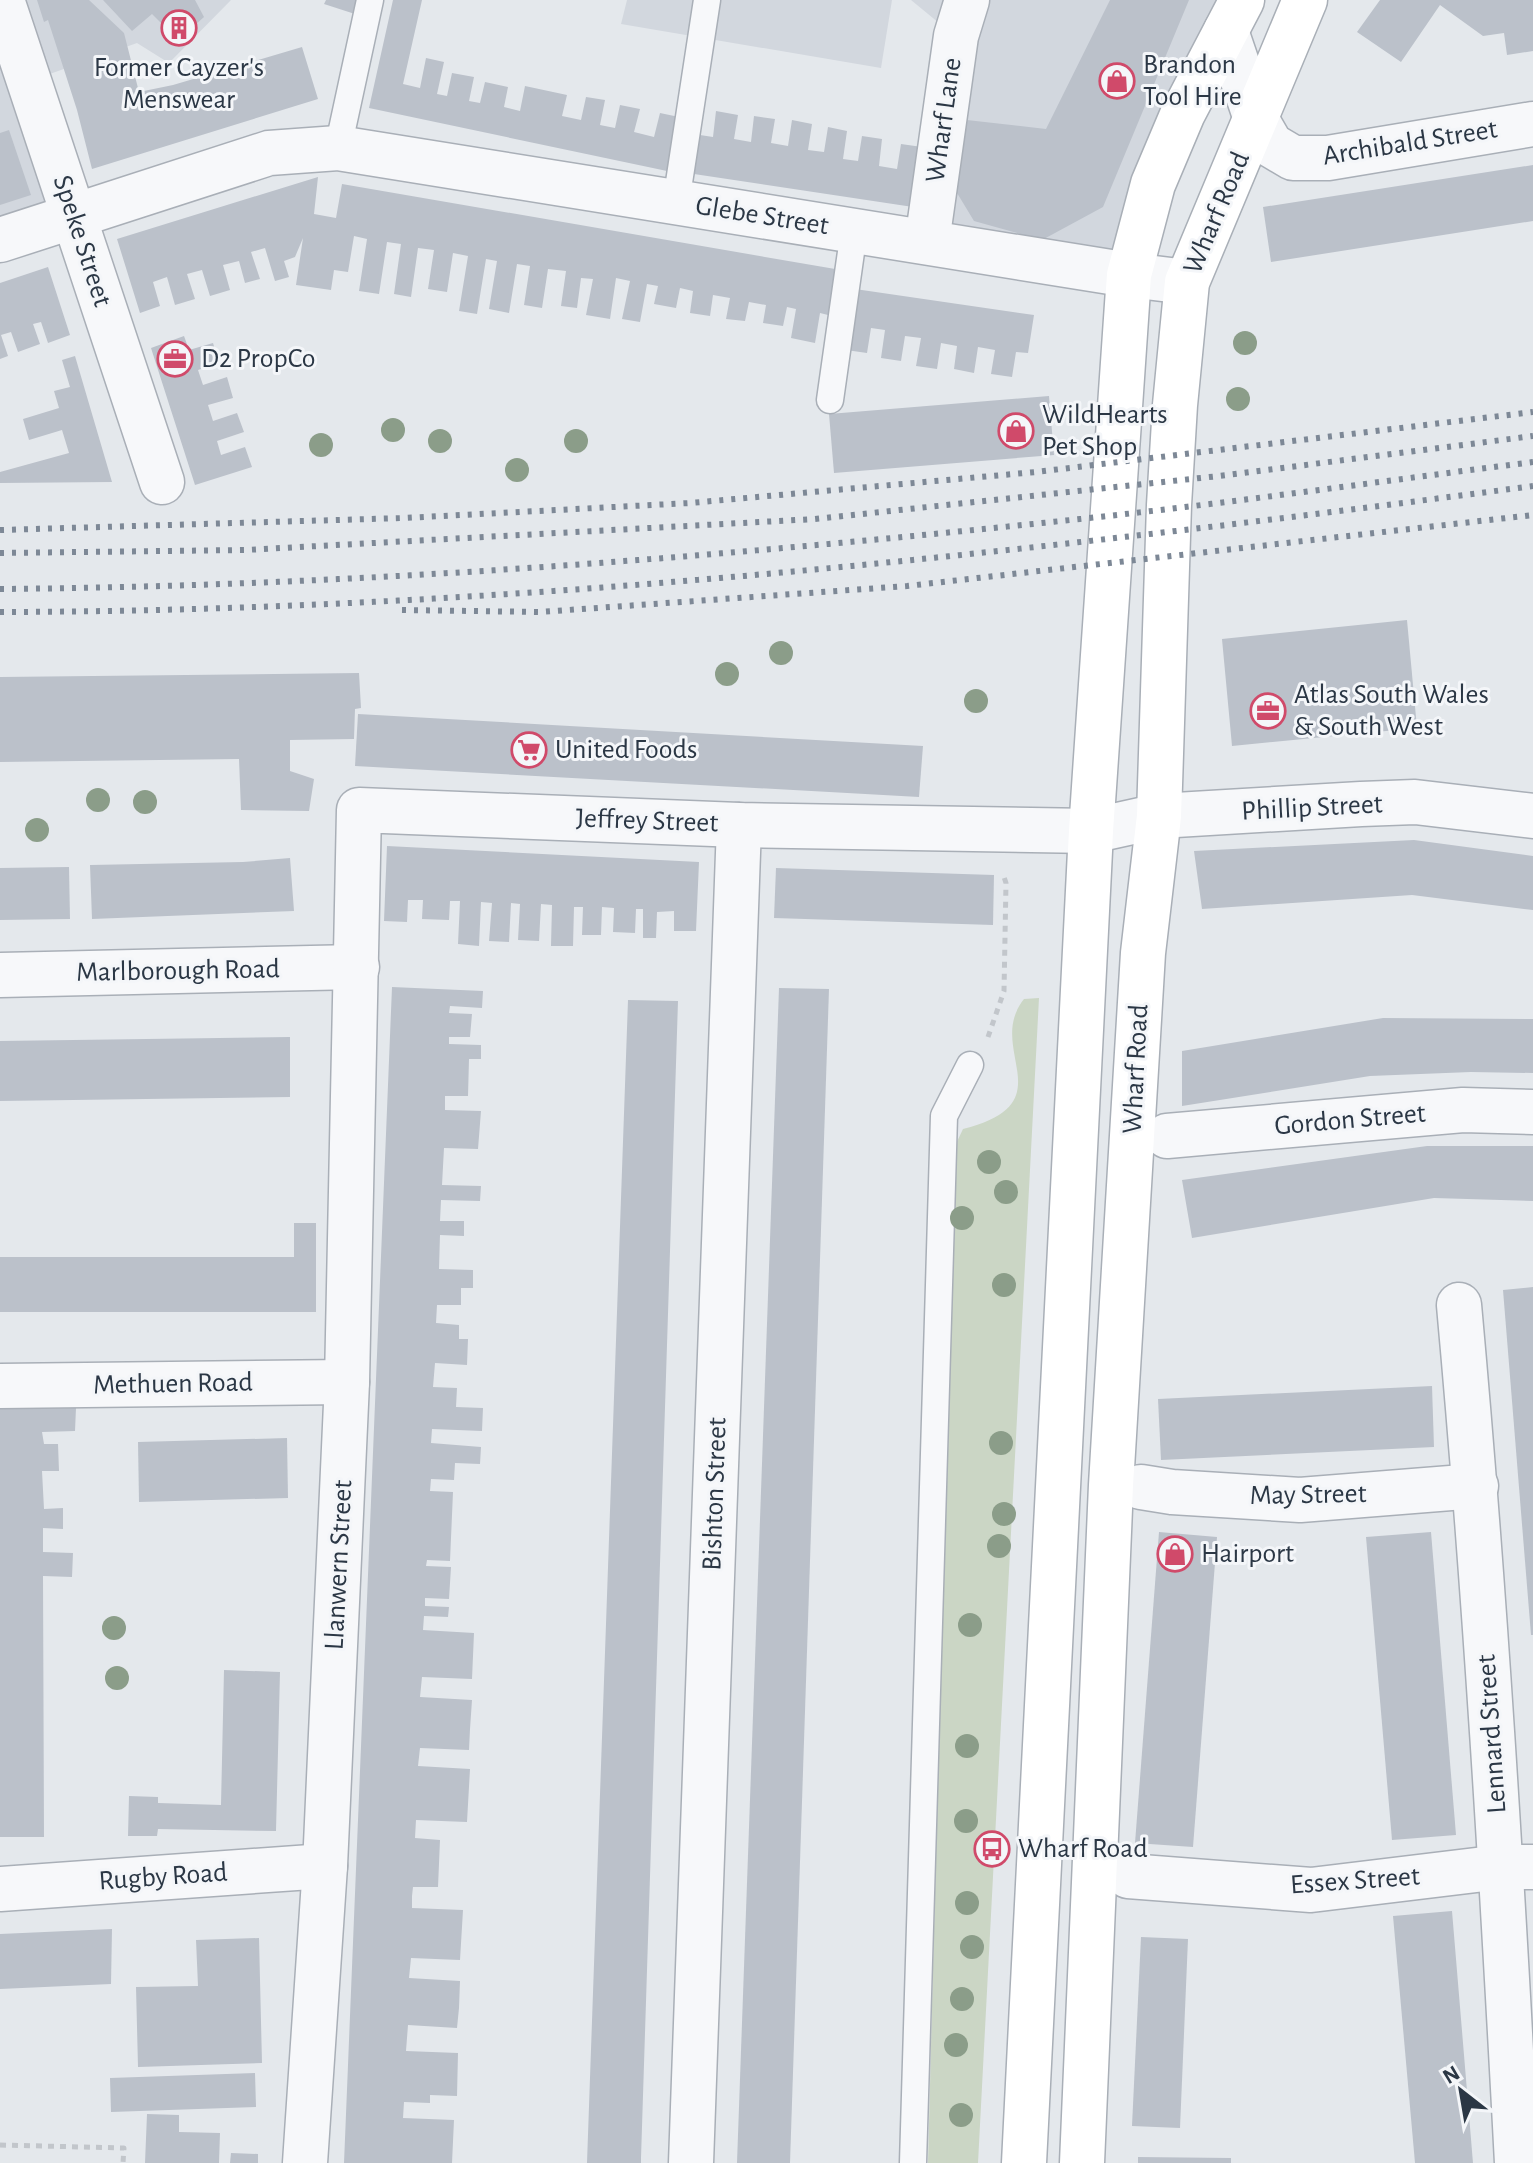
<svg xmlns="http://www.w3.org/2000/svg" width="1533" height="2163" viewBox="0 0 1533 2163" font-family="'Alegreya Sans',sans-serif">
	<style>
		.built { fill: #d2d7de }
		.green { fill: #cbd6c5 }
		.building { fill: #bbc1ca }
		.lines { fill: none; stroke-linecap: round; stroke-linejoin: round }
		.lane-casing { stroke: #a9afb7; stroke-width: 29 }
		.street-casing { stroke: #a9afb7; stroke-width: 47 }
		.secondary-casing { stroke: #a9afb7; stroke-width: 47 }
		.path { stroke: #c2c6cb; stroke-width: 5; stroke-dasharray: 6 6; stroke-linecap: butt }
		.lane { stroke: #f7f8fa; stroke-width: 26 }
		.street { stroke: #f7f8fa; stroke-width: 44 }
		.secondary { stroke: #fff; stroke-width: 44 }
		.rail { stroke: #7d8896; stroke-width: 6; stroke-dasharray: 4 8; stroke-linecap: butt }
		.tree { fill: #8b9d89 }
		.labels { text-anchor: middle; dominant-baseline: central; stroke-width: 6; stroke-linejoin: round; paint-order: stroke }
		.poi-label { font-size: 28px; fill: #2b3745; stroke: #f4f6f9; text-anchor: start }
		.street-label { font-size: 28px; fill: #2b3745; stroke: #f4f6f9 }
	</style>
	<rect width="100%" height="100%" fill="#e4e8ec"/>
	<g class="built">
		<path d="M0 0H231L169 63 137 43 30 81 74 215 0 240Z"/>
		<path d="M627 0H892L881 68 621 24Z"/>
		<path d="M911 0H1242L1129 275 927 242 956 37Z"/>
	</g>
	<path class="green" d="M1039 998 978 2163H928L954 1148 963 1129C1067 1103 984 1049 1024 999Z"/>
	<g class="building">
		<path d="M37 0H89L124 33 139 92 173 85 302 47 318 99 92 169 77 110 48 20 44 22Z"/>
		<path d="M103 0H195L204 17 178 40 152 14 132 31Z"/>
		<path d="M326 0H363L358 15 324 4Z"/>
		<path d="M393 0H422L403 84 420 88 426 58 444 62 437 94 447 96 452 73 474 77 469 101 480 103 485 82 508 87 504 107 520 111 525 86 567 95 562 116 581 120 586 97 605 100 600 125 615 128 620 105 640 109 634 132 654 137 660 113 679 117 667 171 369 108Z"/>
		<path d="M1110 0H1189L1103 207 1042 240 974 221 951 183 958 119 1046 129Z"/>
		<path d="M1380 0H1533V51L1507 55 1504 33 1483 36 1440 5 1401 62 1357 32Z"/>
		<path d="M716 111 738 115 734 139 751 142 754 116 775 119 771 143 788 146 792 120 812 124 808 150 824 152 828 127 847 131 843 159 858 161 862 136 882 139 879 166 897 169 901 144 922 147 913 207 694 174 700 135 713 137Z"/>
		<path d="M9 130 31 195 0 205V133Z"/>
		<path d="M1533 165V221L1271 262 1263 207Z"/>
		<path d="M318 177 314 214 336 218 342 184 841 270 832 316 820 313 815 343 791 338 796 309 787 307 783 326 763 323 766 305 749 302 745 321 726 319 730 298 713 295 710 316 690 313 693 291 680 288 676 308 654 304 658 286 647 284 640 322 622 319 630 281 616 278 610 319 586 315 593 279 581 278 577 308 561 306 566 271 548 269 542 308 524 305 530 266 517 264 509 313 489 309 497 261 486 259 477 314 459 311 468 256 453 253 447 292 428 289 434 250 418 248 411 297 394 294 401 244 387 242 379 294 359 291 367 239 354 236 348 272 334 270 331 290 296 285 303 238 295 257 284 261 289 277 275 281 265 248 251 252 260 279 245 283 239 261 223 265 230 290 210 296 202 270 187 274 195 299 175 305 167 277 153 282 160 306 140 313 117 239Z"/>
		<path d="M48 267 70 335 48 343 41 322 33 324 40 344 18 352 11 332 1 335 8 356 0 359V283Z"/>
		<path d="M855 289 1034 315 1028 353 1016 352 1012 377 991 374 995 350 978 347 974 373 954 369 957 346 941 343 937 369 916 366 921 338 905 336 901 361 881 358 885 330 871 328 867 353 846 350Z"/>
		<path d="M184 336 189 350 213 343 219 363 198 370 203 385 227 377 233 398 208 405 213 421 237 413 244 432 217 441 221 455 245 447 252 467 195 485 151 348Z"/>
		<path d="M75 356 112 482 0 483V472L69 453 62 430 29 440 23 419 59 408 54 391 70 387 62 360Z"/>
		<path d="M1049 396 1054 455 834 473 829 414Z"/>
		<path d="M1407 620 1417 728 1232 746 1222 639Z"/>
		<path d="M359 673 361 708 355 709 354 739 290 740V771L314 779 309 811 241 810 239 759 0 762V677Z"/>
		<path d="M358 714 923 746 919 797 355 766Z"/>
		<path d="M1414 840 1533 856V910L1412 895 1202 909 1194 851Z"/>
		<path d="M387 846 699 862 696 931H674V911L657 912 656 938H643V909H636L635 933 613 932 614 908 602 907 601 935H582L583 907H574L573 946H551L552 905 541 904 539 941 518 940 520 904 511 903 509 942 489 941 492 903 481 902 479 946 458 944 460 901H450L449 920 422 919 423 900H408L407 922 384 921Z"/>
		<path d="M290 858 294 911 92 919 90 865 243 862Z"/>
		<path d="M69 867 70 919 0 920V868Z"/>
		<path d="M776 868 994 875 993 925 774 918Z"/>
		<path d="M392 987 483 991 482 1008 450 1006 449 1013 472 1014 470 1037H449V1044L481 1045V1059H469L468 1096H445V1110L481 1111 478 1149 444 1148 442 1185 481 1186 480 1201 441 1200 440 1221H464V1236L440 1235 439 1269 473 1270V1288H461V1305H437L436 1323 459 1325V1339H468L467 1365 435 1363 433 1387 457 1388 456 1407 483 1408 482 1431 432 1429 431 1443 481 1447 480 1464 455 1463 454 1480 431 1479 430 1491 453 1492 450 1561 427 1560 426 1566 451 1567 449 1599 425 1598V1606L449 1607 448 1617 424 1616 423 1630 474 1633 472 1679 422 1677 420 1697 472 1700 470 1729 469 1750 420 1748 418 1766 470 1769 467 1822 416 1820 415 1838 440 1840 438 1887H413L412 1896V1908L463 1910 460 1960 411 1958 409 1978 460 1981 459 2008 457 2028 408 2025 406 2051 458 2053 457 2096 430 2095V2103L404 2102 403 2118 454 2120 452 2163H344Z"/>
		<path d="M779 988 829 989 790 2163H737Z"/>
		<path d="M628 1000 678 1001 641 2158V2163H587Z"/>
		<path d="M1383 1018 1533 1019V1073L1471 1072 1370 1076 1182 1106V1051Z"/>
		<path d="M290 1037V1097L0 1101V1041Z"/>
		<path d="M1427 1146H1533V1201L1434 1198 1192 1238 1182 1180Z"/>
		<path d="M294 1223H316V1312H0V1257H294Z"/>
		<path d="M1533 1287V1635H1531L1503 1290Z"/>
		<path d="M1432 1386 1434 1447 1161 1460 1158 1399Z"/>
		<path d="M76 1408 75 1431 42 1432 44 1444H58L59 1471H42L44 1509 63 1508V1529L43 1528V1552L73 1553 72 1577 43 1576 44 1837H0V1409Z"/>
		<path d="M287 1438 288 1498 139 1502 138 1442Z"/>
		<path d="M1159 1532 1217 1537 1193 1847 1135 1843Z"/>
		<path d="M1431 1532 1456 1835 1392 1840 1366 1537Z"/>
		<path d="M224 1670 280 1672 276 1831 158 1829 157 1836H128L129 1796 158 1797V1803L221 1805Z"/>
		<path d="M1452 1911 1473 2163H1415L1393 1916Z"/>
		<path d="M112 1929 111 1984 0 1989V1934Z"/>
		<path d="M1141 1937 1188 1939 1180 2128 1132 2126Z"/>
		<path d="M259 1938 262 2063 138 2067 136 1987 198 1986 196 1940Z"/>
		<path d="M255 2073 256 2107 111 2112 110 2078Z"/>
		<path d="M147 2114 179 2115V2132L220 2133 219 2163H145Z"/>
		<path d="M231 2153 258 2154V2163H230Z"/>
		<path d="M1138 2157 1231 2158V2163H1138Z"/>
	</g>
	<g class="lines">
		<defs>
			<g id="lane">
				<path d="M338 148 370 0"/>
				<path d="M676 202 707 0"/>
				<path d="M830 400 854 231"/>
				<path d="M913 2163 944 1116 970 1065"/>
			</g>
			<g id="street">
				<path d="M2 0 162 482"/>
				<path d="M1226 31 1256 119 1271 145 1293 158H1328L1533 124"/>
				<path d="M0 240 269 153 338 148 1129 275 1187 282"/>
				<path d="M927 242 956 36 967 0"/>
				<path d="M0 975 357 967"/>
				<path d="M1167 1136 1463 1110 1533 1112"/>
				<path d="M1459 1305C1485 1590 1502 1877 1517 2163"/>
				<path d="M0 1386 347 1382"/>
				<path d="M1141 1487 1172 1492 1300 1500 1476 1486"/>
				<path d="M1128 1876 1311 1890 1501 1867H1533"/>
				<path d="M0 1889 325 1866"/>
				<path d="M305 2163 325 1866 347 1382 359 810 739 825 1091 831 1159 816 1361 804 1415 802 1533 816"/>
				<path d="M691 2163 739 825"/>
			</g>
			<g id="secondary">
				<path d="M1024 2163 1091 831 1129 275 1153 184 1183 113 1242 0"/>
				<path d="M1082 2163 1111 1485 1143 953 1159 816 1169 505 1175 405 1187 282 1305 0"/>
			</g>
		</defs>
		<use href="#lane" class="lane-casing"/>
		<use href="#street" class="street-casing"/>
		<use href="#secondary" class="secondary-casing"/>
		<g class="path">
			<path d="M988 1037 1004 991 1006 883 1003 874"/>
			<path d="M0 2145 124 2148 123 2163"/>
		</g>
		<use href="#lane" class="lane"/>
		<use href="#street" class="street"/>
		<use href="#secondary" class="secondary"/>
		<g class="rail">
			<path d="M0 530 404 518 690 503 1036 472 1533 412"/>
			<path d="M0 553 245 550 815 519 1219 476 1533 436"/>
			<path d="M0 589C360 586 722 557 1080 519 1231 503 1382 481 1533 462"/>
			<path d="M402 610 540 612 907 586 1533 515"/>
			<path d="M0 612C512 611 1026 553 1533 486"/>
		</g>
	</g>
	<g class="tree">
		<circle cx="1245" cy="343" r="12"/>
		<circle cx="1238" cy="399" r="12"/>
		<circle cx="393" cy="430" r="12"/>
		<circle cx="440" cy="441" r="12"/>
		<circle cx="576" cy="441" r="12"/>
		<circle cx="321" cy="445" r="12"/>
		<circle cx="517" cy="470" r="12"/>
		<circle cx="781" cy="653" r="12"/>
		<circle cx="727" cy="674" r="12"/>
		<circle cx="976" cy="701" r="12"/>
		<circle cx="98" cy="800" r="12"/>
		<circle cx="145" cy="802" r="12"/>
		<circle cx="37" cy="830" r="12"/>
		<circle cx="989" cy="1162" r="12"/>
		<circle cx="1006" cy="1192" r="12"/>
		<circle cx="962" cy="1218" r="12"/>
		<circle cx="1004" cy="1285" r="12"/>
		<circle cx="1001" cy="1443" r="12"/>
		<circle cx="1004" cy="1514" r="12"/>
		<circle cx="999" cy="1546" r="12"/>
		<circle cx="970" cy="1625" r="12"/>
		<circle cx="114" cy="1628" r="12"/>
		<circle cx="117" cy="1678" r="12"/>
		<circle cx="967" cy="1746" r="12"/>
		<circle cx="966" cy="1821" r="12"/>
		<circle cx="967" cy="1903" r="12"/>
		<circle cx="972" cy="1947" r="12"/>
		<circle cx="962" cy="1999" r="12"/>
		<circle cx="956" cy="2045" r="12"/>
		<circle cx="961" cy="2115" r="12"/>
	</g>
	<defs>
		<symbol id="building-ring" viewBox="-11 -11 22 22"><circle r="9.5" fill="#f4f6f9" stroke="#d04a6a" stroke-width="1.5"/><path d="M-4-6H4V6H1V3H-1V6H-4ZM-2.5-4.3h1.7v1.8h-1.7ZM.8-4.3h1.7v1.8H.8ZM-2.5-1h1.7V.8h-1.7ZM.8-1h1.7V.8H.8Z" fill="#d04a6a"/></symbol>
		<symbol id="shop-ring" viewBox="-11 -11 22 22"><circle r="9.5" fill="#f4f6f9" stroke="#d04a6a" stroke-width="1.5"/><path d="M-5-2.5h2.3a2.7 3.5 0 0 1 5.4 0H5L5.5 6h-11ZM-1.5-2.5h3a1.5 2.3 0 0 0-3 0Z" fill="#d04a6a"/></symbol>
		<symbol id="office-ring" viewBox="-11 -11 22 22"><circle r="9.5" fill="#f4f6f9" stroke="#d04a6a" stroke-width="1.5"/><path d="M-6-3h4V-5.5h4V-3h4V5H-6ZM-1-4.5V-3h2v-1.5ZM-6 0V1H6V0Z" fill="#d04a6a"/></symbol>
		<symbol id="supermarket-ring" viewBox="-11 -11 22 22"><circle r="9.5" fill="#f4f6f9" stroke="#d04a6a" stroke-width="1.5"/><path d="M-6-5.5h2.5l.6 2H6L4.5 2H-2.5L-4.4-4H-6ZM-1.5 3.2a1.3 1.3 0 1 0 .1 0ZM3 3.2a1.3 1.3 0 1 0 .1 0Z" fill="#d04a6a"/></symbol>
		<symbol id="bus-ring" viewBox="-11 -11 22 22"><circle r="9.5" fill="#f4f6f9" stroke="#d04a6a" stroke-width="1.5"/><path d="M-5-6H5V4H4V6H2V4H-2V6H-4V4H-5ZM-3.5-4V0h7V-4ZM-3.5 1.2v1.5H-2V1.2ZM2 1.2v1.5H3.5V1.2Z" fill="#d04a6a"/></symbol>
	</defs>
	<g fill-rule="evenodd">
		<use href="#building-ring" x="159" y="8" width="40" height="40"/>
		<use href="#shop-ring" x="1097" y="61" width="40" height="40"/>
		<use href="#office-ring" x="155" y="339" width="40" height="40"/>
		<use href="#shop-ring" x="996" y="411" width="40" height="40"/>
		<use href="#office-ring" x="1248" y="691" width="40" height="40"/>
		<use href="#supermarket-ring" x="509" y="730" width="40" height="40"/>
		<use href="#shop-ring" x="1155" y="1534" width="40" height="40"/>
		<use href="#bus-ring" x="972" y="1829" width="40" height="40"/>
	</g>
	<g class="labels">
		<g class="poi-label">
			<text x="1143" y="65">Brandon<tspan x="1143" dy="32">Tool Hire</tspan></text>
			<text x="179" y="68" text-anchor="middle">Former Cayzer's<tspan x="179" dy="32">Menswear</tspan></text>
			<text x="201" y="359">D2 PropCo</text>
			<text x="1042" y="415">WildHearts<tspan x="1042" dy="32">Pet Shop</tspan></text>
			<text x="1294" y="695">Atlas South Wales<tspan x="1294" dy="32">&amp; South West</tspan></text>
			<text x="555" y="750">United Foods</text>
			<text x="1201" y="1554">Hairport</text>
			<text x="1018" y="1849">Wharf Road</text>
		</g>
		<g class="street-label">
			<text transform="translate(944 120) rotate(-82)">Wharf Lane</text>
			<text transform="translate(1410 143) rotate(-9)">Archibald Street</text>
			<text transform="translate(1217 213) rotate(-67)">Wharf Road</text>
			<text transform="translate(762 216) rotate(9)">Glebe Street</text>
			<text transform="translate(82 241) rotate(72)">Speke Street</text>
			<text transform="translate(1312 808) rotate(-3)">Phillip Street</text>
			<text transform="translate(647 821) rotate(2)">Jeffrey Street</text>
			<text transform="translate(178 971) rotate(-1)">Marlborough Road</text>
			<text transform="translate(1136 1069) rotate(-87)">Wharf Road</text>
			<text transform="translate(1350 1120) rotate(-5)">Gordon Street</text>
			<text transform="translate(173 1384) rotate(-1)">Methuen Road</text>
			<text transform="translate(715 1494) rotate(-88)">Bishton Street</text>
			<text transform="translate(1308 1495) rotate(-1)">May Street</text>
			<text transform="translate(339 1565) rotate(-87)">Llanwern Street</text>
			<text transform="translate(1492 1734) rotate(-94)">Lennard Street</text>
			<text transform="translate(163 1877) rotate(-4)">Rugby Road</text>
			<text transform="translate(1355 1881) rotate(-4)">Essex Street</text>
		</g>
	</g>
	<g transform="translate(1461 2091) rotate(329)" stroke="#f4f6f9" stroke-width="6" paint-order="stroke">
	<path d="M0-6L14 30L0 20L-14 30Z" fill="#2b3745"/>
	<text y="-12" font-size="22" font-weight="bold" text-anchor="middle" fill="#2b3745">N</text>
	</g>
</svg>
